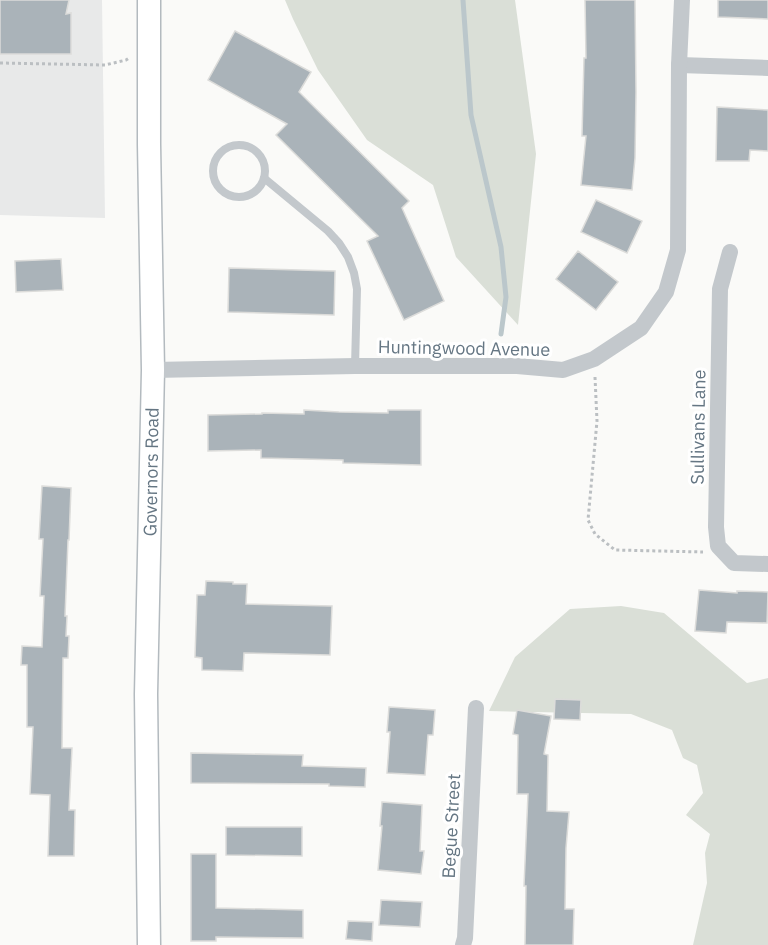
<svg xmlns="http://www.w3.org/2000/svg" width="768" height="945" viewBox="0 0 768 945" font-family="'IBM Plex Sans',sans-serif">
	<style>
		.built { fill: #e8e9e9 }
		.green { fill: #dadfd7 }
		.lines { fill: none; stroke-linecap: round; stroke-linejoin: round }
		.stream { stroke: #bbc7cb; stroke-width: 5 }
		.building { fill: #aab3b9; stroke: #dcdcda; stroke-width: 1.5 }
		.secondary-casing { stroke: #b3babf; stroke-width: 25 }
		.path { stroke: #bbbfc2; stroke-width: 3; stroke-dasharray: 3 3; stroke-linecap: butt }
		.lane { stroke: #c3c8cc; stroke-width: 8 }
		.street { stroke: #c3c8cc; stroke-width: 16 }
		.secondary { stroke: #fff; stroke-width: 22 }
		.labels { text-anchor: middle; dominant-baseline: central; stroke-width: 6; stroke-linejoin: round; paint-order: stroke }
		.street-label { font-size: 18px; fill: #657683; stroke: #fff }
	</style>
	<rect width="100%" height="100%" fill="#fafaf8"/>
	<path class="built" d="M0 0H102L105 218 0 215Z"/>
	<g class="green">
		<path d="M285 0H515L536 154 518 325 456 257 433 185 367 140 318 70 293 19Z"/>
		<path d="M621 606 664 613 747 683 768 678V945H693L707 883 705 853 710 834 686 815 703 793 697 765 683 758 672 730 631 714 489 711 515 657 570 609Z"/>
	</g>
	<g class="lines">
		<path class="stream" d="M463 0 471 115 501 247 506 297 501 334"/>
	</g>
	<g class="building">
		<path d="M0 0H69L66 14 71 13V54H0Z"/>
		<path d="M585 0H635L636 92 635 158 632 190 581 185 586 136H582L584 58H586Z"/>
		<path d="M718 0H768V19L718 17Z"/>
		<path d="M235 31 311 72 299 92 409 201 402 208 444 301 404 320 367 241 378 236 276 135 287 124 208 80Z"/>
		<path d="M717 107 768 110V151L750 150 749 161H716Z"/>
		<path d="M596 200 642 221 627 253 581 232Z"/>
		<path d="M578 251 618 282 596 310 556 279Z"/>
		<path d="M61 259 63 290 16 292 15 261Z"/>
		<path d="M229 268 335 271 334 315 228 312Z"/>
		<path d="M304 410 339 412 388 413V410H421V465L343 463V460L261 458V450L208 451V415L262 414V413L304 414Z"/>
		<path d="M42 486 71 488 69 540H68L65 616H67L66 636H69L68 658H63L62 748H72L69 810H75L74 856H48L50 795 30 794 33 727H27V665H21L22 646 42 647 44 596H40L43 539H39Z"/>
		<path d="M206 581 233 582V584H247L246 604 332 606 330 655 244 653 243 671 202 670V658L195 657 197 595H205Z"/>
		<path d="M699 590 737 593V591L768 592 767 623 727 622 726 633 695 631Z"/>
		<path d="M555 699 581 700 580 720 554 719Z"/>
		<path d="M389 707 435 710 433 735H428L425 775 387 773 390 732H387Z"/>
		<path d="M517 710 551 716 544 754 548 755 547 811 569 812 566 848 565 909H574L573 945H525L526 886H524L528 794H517L518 735 513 734Z"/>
		<path d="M191 753 303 755 302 766 366 768 365 787 329 786V784L191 783Z"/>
		<path d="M382 802 422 805 420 851H424L421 874 378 870 382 826H380Z"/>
		<path d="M226 827H302V856L226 855Z"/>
		<path d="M191 854H216V908L303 910V938L216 937V941H191Z"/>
		<path d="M381 900 422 902 420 927 379 925Z"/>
		<path d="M348 921 373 922 372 941 346 939Z"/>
	</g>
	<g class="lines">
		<defs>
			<path id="secondary" d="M149 945 146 694 153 370 149 144V0"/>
		</defs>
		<use href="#secondary" class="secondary-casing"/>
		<g class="path">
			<path d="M0 63 105 65 126 60 129 58"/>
			<path d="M595 377 597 421 588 520 595 534 615 550 703 552"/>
		</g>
		<g class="lane">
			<circle cx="239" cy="171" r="26"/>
			<path d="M264 178 328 231 339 243 348 257 354 273 357 289 355 366"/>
		</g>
		<g class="street">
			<path d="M679 65 768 68"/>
			<path d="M730 252 720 289 716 527 718 546 734 563 768 564"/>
			<path d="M153 370 355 366H517L563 370 594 359 641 328 666 292 678 250 679 65 682 0"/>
			<path d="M463 945 465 938 476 708"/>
		</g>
		<use href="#secondary" class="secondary"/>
	</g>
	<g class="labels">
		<g class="street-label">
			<text transform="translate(464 348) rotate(1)">Huntingwood Avenue</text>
			<text transform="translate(698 427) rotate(-89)">Sullivans Lane</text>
			<text transform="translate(151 472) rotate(-89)">Governors Road</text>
			<text transform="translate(451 826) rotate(-87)">Begue Street</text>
		</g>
	</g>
</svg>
